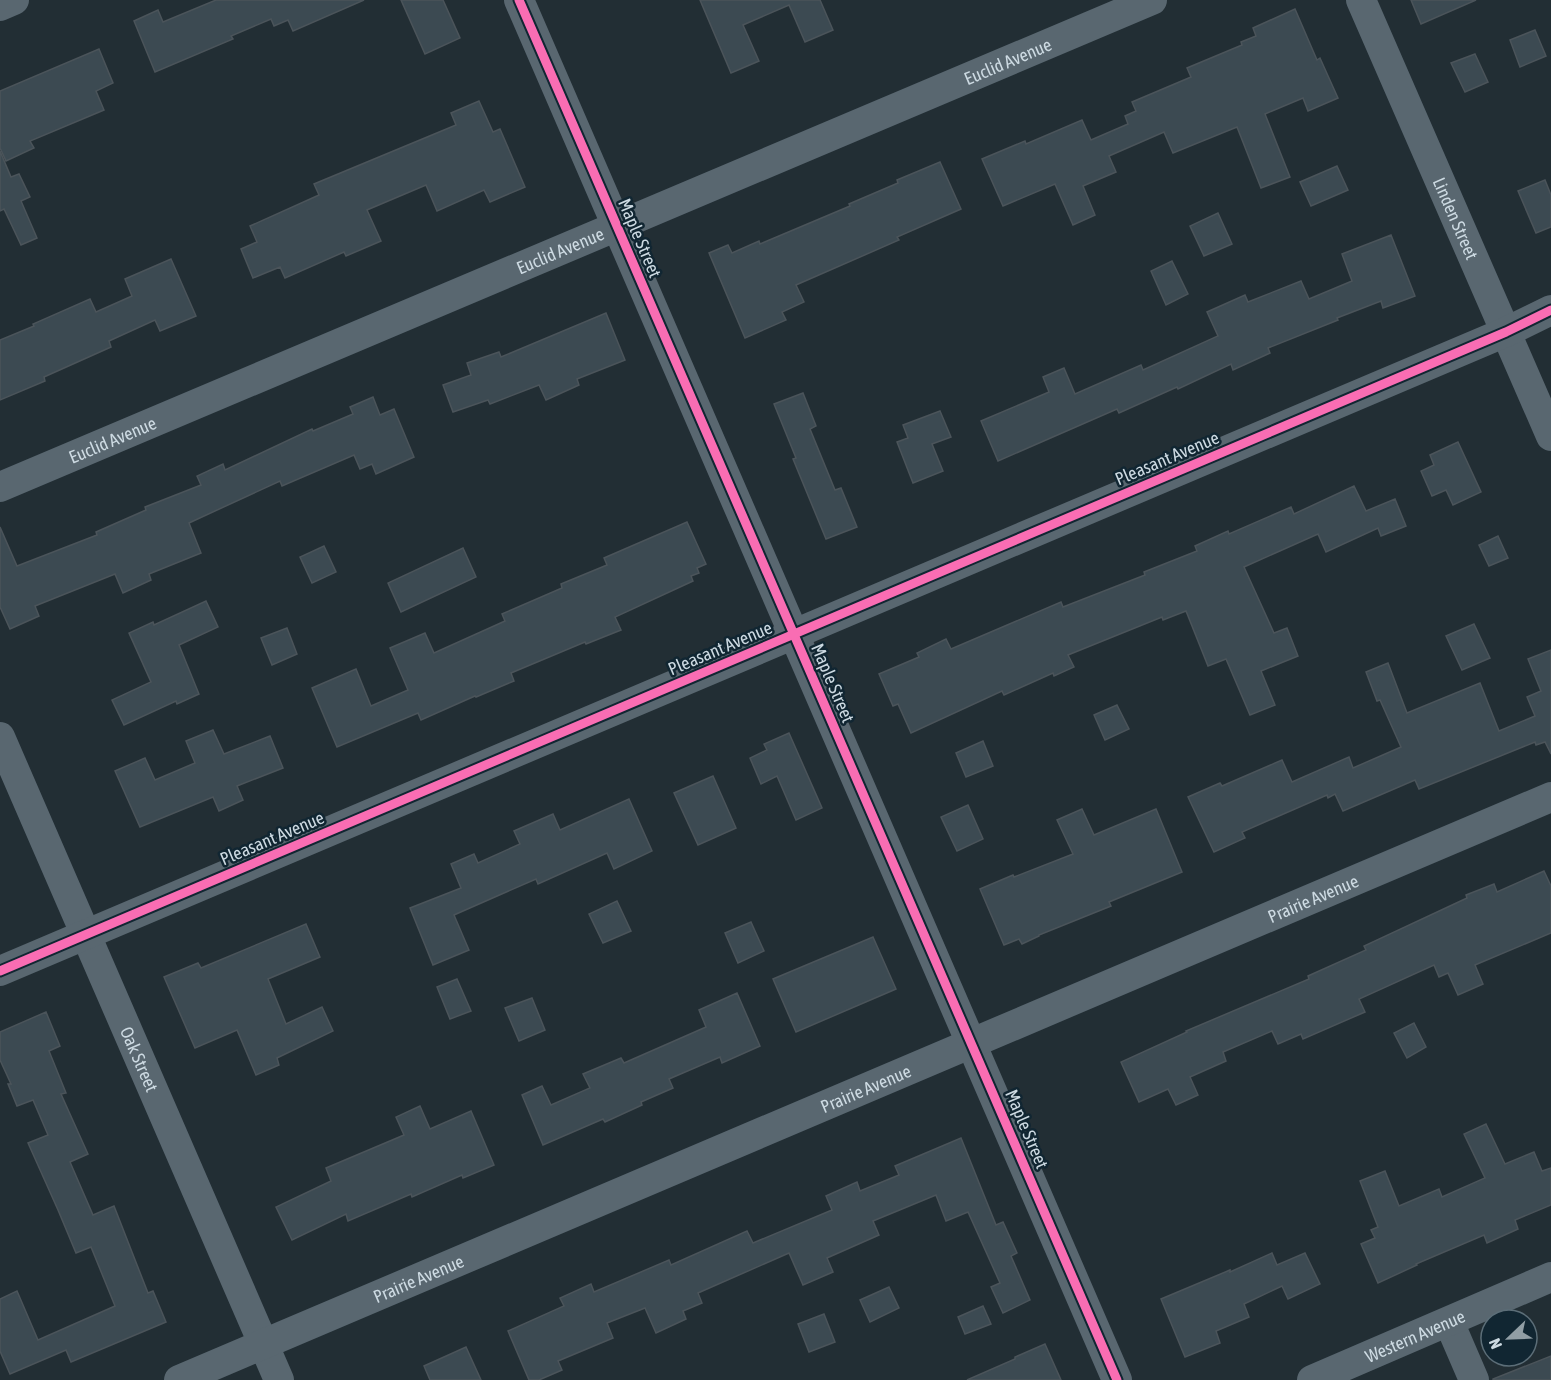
<svg xmlns="http://www.w3.org/2000/svg" width="1551" height="1380" viewBox="0 0 1551 1380" font-family="'Asap Condensed',sans-serif">
	<style>
		.building { fill: #3c4a52; stroke: #4b545a; stroke-width: 1.5 }
		.lines { fill: none; stroke-linecap: round; stroke-linejoin: round }
		.street { stroke: #596770; stroke-width: 30 }
		.cycleway-casing { stroke: #112632; stroke-width: 13 }
		.cycleway { stroke: #f96db3; stroke-width: 9 }
		.labels { text-anchor: middle; dominant-baseline: central; stroke-width: 5; stroke-linejoin: round; paint-order: stroke }
		.street-label { font-size: 18px; fill: #cddae2; stroke: #112632 }
	</style>
	<rect width="100%" height="100%" fill="#222e34"/>
	<g class="building">
		<path d="M216 0H364L293 31 288 20 274 26 271 19 231 36 233 39 155 72 134 21 158 10 163 22Z"/>
		<path d="M401 0H443L460 38 425 54Z"/>
		<path d="M700 0H820L833 30 805 42 789 5 743 25 759 61 731 73Z"/>
		<path d="M1411 0H1476L1421 24Z"/>
		<path d="M1295 9 1317 60 1320 58 1338 98 1308 111 1303 98 1265 114 1290 177 1261 188 1237 127 1173 153 1164 132 1109 156 1116 172 1083 186 1095 215 1073 225 1055 184 1003 206 982 159 1025 141 1026 144 1082 120 1091 140 1128 124 1125 116 1136 111 1132 102 1191 77 1187 68 1242 45 1241 42 1256 36 1253 28Z"/>
		<path d="M1535 30 1546 56 1520 67 1510 40Z"/>
		<path d="M99 49 113 83 96 91 104 110 30 141 34 148 6 161 0 148V91Z"/>
		<path d="M1475 54 1488 82 1465 92 1451 63Z"/>
		<path d="M479 101 493 132 500 129 525 187 490 202 484 190 437 211 426 185 367 210 381 241 346 256 344 252 285 278 280 267 253 278 241 249 257 242 250 226 319 195 314 184 456 125 451 113Z"/>
		<path d="M0 151 11 177 19 174 30 197 21 201 37 238 21 245 4 209 0 211Z"/>
		<path d="M940 162 961 209 897 237 899 240 796 285 804 302 782 312 786 320 745 338 709 253 728 245 732 253 759 241 760 244 850 206 849 204 898 183 897 180Z"/>
		<path d="M1337 166 1348 190 1311 206 1300 182Z"/>
		<path d="M1545 180 1551 195V227L1536 233 1518 191Z"/>
		<path d="M1218 213 1232 244 1204 256 1190 226Z"/>
		<path d="M1391 235 1415 296 1383 308 1381 301 1337 318 1338 320 1268 348 1270 353 1233 370 1231 364 1178 389 1177 387 1119 413 1117 409 998 461 981 421 1049 392 1043 377 1064 368 1075 394 1141 365 1143 370 1218 336 1207 312 1245 295 1248 302 1301 281 1309 299 1352 281 1342 254Z"/>
		<path d="M171 259 196 316 160 331 155 320 109 341 111 347 44 377 45 381 0 400V340L34 326 33 324 90 299 96 312 132 296 125 279Z"/>
		<path d="M1172 261 1188 294 1166 305 1151 271Z"/>
		<path d="M606 313 625 360 577 379 579 385 546 400 539 385 490 404 488 400 453 412 443 385 471 375 467 363 499 352 501 357Z"/>
		<path d="M803 393 816 426 810 429 835 490 841 488 857 527 826 539 793 459 796 458 774 404Z"/>
		<path d="M373 397 380 415 394 409 414 457 376 474 372 464 360 469 354 455 282 486 280 481 189 523 201 553 149 574 151 580 123 593 115 574 35 606 39 616 10 629 0 607V527L17 566 97 535 96 532 146 510 145 507 201 485 197 476 223 464 225 470 312 429 313 431 353 414 350 407Z"/>
		<path d="M940 411 951 437 932 444 943 471 913 483 897 442 908 438 903 425Z"/>
		<path d="M1458 442 1481 492 1453 505 1446 490 1432 496 1421 471 1434 465 1430 455Z"/>
		<path d="M1354 486 1366 511 1395 499 1406 526 1381 536 1378 528 1326 552 1318 534 1244 567 1274 633 1287 628 1298 656 1261 671 1275 705 1250 715 1226 659 1208 666 1186 611 1163 620 1162 617 1068 655 1074 667 1054 676 1053 673 1004 695 1002 691 911 733 898 704 893 706 879 674 919 657 917 653 946 639 951 649 1061 602 1063 607 1145 575 1144 572 1197 551 1195 546 1228 531 1229 534 1291 507 1294 514Z"/>
		<path d="M687 522 706 564 697 568 699 573 691 576 693 581 615 617 621 630 586 644 585 642 511 673 514 681 476 697 475 696 421 720 418 713 337 747 312 688 356 669 371 706 408 690 390 648 425 633 434 653 505 621 502 614 562 588 561 584 607 565 604 558Z"/>
		<path d="M1498 536 1508 558 1489 566 1479 545Z"/>
		<path d="M324 546 336 572 312 583 300 557Z"/>
		<path d="M463 548 476 577 401 612 388 583Z"/>
		<path d="M206 601 218 627 179 645 199 694 177 704 176 701 124 725 112 700 151 682 129 633 153 622 154 625Z"/>
		<path d="M1474 624 1490 658 1462 670 1446 636Z"/>
		<path d="M287 628 297 654 272 665 261 638Z"/>
		<path d="M1551 650V754L1545 742 1536 745 1535 742 1419 789 1415 780 1343 811 1335 794 1328 798 1327 795 1242 832 1245 838 1214 852 1188 797 1220 783 1222 786 1282 760 1292 782 1349 757 1353 768 1401 747 1380 700 1377 701 1366 672 1388 663 1407 713 1480 683 1499 731 1535 716 1527 697 1541 691 1528 659Z"/>
		<path d="M1117 705 1129 729 1105 740 1094 715Z"/>
		<path d="M213 730 224 754 270 736 283 768 237 786 243 800 219 811 213 797 140 827 115 771 145 758 155 780 195 763 186 741Z"/>
		<path d="M789 733 822 808 796 820 777 776 761 784 750 758 767 750 764 744Z"/>
		<path d="M983 741 993 766 966 777 956 753Z"/>
		<path d="M713 776 736 828 698 845 674 793Z"/>
		<path d="M629 799 652 851 614 869 607 853 538 884 536 879 454 915 469 950 433 965 410 908 461 888 451 864 474 854 478 863 520 844 514 831 553 814 560 830Z"/>
		<path d="M968 805 983 839 957 851 941 817Z"/>
		<path d="M1082 809 1094 835 1156 809 1182 872 1109 902 1111 906 1039 935V936L1022 944 1019 939 1004 945 980 889 1013 875 1014 877 1073 854 1057 820Z"/>
		<path d="M1544 871 1551 886V933L1475 965 1483 984 1458 995 1448 973 1439 977 1434 965 1359 999 1365 1012 1303 1039 1301 1034 1278 1044 1272 1031 1223 1052 1226 1061 1190 1077 1198 1095 1176 1105 1168 1089 1139 1102 1121 1062 1187 1032 1186 1031 1309 979 1308 976 1366 950 1364 946 1467 898 1466 895 1494 884 1497 892Z"/>
		<path d="M617 901 631 931 603 943 589 914Z"/>
		<path d="M751 922 764 951 738 963 725 933Z"/>
		<path d="M306 924 320 957 268 979 286 1024 322 1007 333 1031 277 1058 279 1065 256 1075 237 1030 195 1048 164 977 198 963 201 968Z"/>
		<path d="M873 937 896 989 796 1032 773 979Z"/>
		<path d="M457 979 471 1011 450 1019 437 987Z"/>
		<path d="M737 993 760 1046 722 1063 720 1057 669 1079 673 1088 641 1102 642 1105 605 1122 603 1119 543 1145 522 1095 542 1086 551 1105 590 1088 583 1074 621 1058 624 1063 706 1027 699 1010Z"/>
		<path d="M532 998 545 1030 519 1041 505 1008Z"/>
		<path d="M46 1012 60 1046 49 1051 66 1093 61 1094 88 1154 70 1162 93 1215 114 1206 148 1293 153 1291 166 1322 71 1362 66 1350 10 1374 0 1351V1299L17 1291 38 1340 115 1306 91 1247 76 1253 58 1210 28 1143 48 1135 33 1100 17 1106 8 1084H11L0 1060V1032Z"/>
		<path d="M1414 1023 1426 1047 1407 1058 1394 1033Z"/>
		<path d="M420 1106 430 1129 471 1111 494 1165 463 1178 462 1175 412 1197 411 1194 348 1221 346 1214 292 1240 276 1207 331 1181 326 1168 404 1135 396 1117Z"/>
		<path d="M1486 1124 1505 1164 1534 1152 1542 1171 1551 1168V1205L1515 1220 1518 1229 1487 1243 1484 1235 1416 1264 1417 1265 1378 1283 1361 1244 1375 1238 1371 1230 1378 1227 1360 1181 1385 1171 1399 1206 1439 1189 1442 1197 1485 1178 1464 1134Z"/>
		<path d="M961 1138 996 1225 1003 1222 1017 1253 1011 1256 1030 1300 1003 1313 991 1287 1000 1283 968 1212 946 1221 936 1195 873 1221 879 1235 827 1258 833 1272 803 1285 789 1253 698 1293 702 1303 683 1311 686 1319 656 1333 645 1308 607 1323 613 1338 558 1361 562 1370 539 1380H529L508 1331 564 1306 560 1298 591 1284 594 1292 669 1260 671 1265 747 1231 753 1243 832 1210 826 1196 857 1182 860 1191 899 1175 895 1166Z"/>
		<path d="M1272 1253 1277 1265 1305 1253 1320 1284 1288 1299 1282 1286 1244 1304 1249 1317 1216 1331 1220 1343 1185 1357 1161 1299 1230 1270V1272Z"/>
		<path d="M889 1287 899 1308 870 1322 860 1300Z"/>
		<path d="M983 1306 991 1324 965 1334 958 1317Z"/>
		<path d="M824 1314 835 1342 809 1352 798 1324Z"/>
		<path d="M1045 1344 1061 1380H967L1015 1359V1357Z"/>
		<path d="M466 1347 481 1380H430L424 1366Z"/>
		<path d="M1551 1356V1380H1493V1379Z"/>
	</g>
	<g class="lines">
		<g class="street">
			<path d="M519 0 1117 1380"/>
			<path id="s1" d="M1361 0 1551 436"/>
			<path d="M0 6 14 0"/>
			<path id="s2" d="M0 487 1152 0"/>
			<path id="s3" d="M0 737 279 1380"/>
			<path d="M0 971 1506 332 1551 310"/>
			<path d="M1449 1322 1474 1380"/>
			<path id="s4" d="M179 1380 1551 797"/>
			<path id="s5" d="M1312 1380 1551 1277"/>
		</g>
		<defs>
			<g id="cycleway">
				<path d="M519 0 1117 1380"/>
				<path d="M0 971 1506 332 1551 310"/>
			</g>
		</defs>
		<use href="#cycleway" class="cycleway-casing"/>
		<use href="#cycleway" class="cycleway"/>
	</g>
	<g class="labels">
		<g class="street-label">
			<text stroke="none"><textPath href="#s2" startOffset="1094">Euclid Avenue</textPath></text>
			<text stroke="none"><textPath href="#s1" startOffset="238">Linden Street</textPath></text>
			<text transform="translate(640 238) rotate(67)">Maple Street</text>
			<text stroke="none"><textPath href="#s2" startOffset="608">Euclid Avenue</textPath></text>
			<text stroke="none"><textPath href="#s2" startOffset="122">Euclid Avenue</textPath></text>
			<text transform="translate(1167 458) rotate(-23)">Pleasant Avenue</text>
			<text transform="translate(720 648) rotate(-23)">Pleasant Avenue</text>
			<text transform="translate(833 683) rotate(67)">Maple Street</text>
			<text transform="translate(272 838) rotate(-23)">Pleasant Avenue</text>
			<text stroke="none"><textPath href="#s4" startOffset="1232">Prairie Avenue</textPath></text>
			<text stroke="none"><textPath href="#s3" startOffset="351">Oak Street</textPath></text>
			<text stroke="none"><textPath href="#s4" startOffset="746">Prairie Avenue</textPath></text>
			<text transform="translate(1027 1129) rotate(67)">Maple Street</text>
			<text stroke="none"><textPath href="#s4" startOffset="260">Prairie Avenue</textPath></text>
			<text stroke="none"><textPath href="#s5" startOffset="112">Western Avenue</textPath></text>
		</g>
	</g>
	<g transform="translate(1509 1338) rotate(247)"><circle r="28" fill="#112632" stroke="#5c6e78" stroke-width="1.5"/>
	<path d="M0-4.5L10 22L0 15L-10 22Z" fill="#919ea5"/>
	<text y="-9" font-size="16" font-weight="bold" text-anchor="middle" fill="#cddae2">N</text>
	</g>
</svg>
